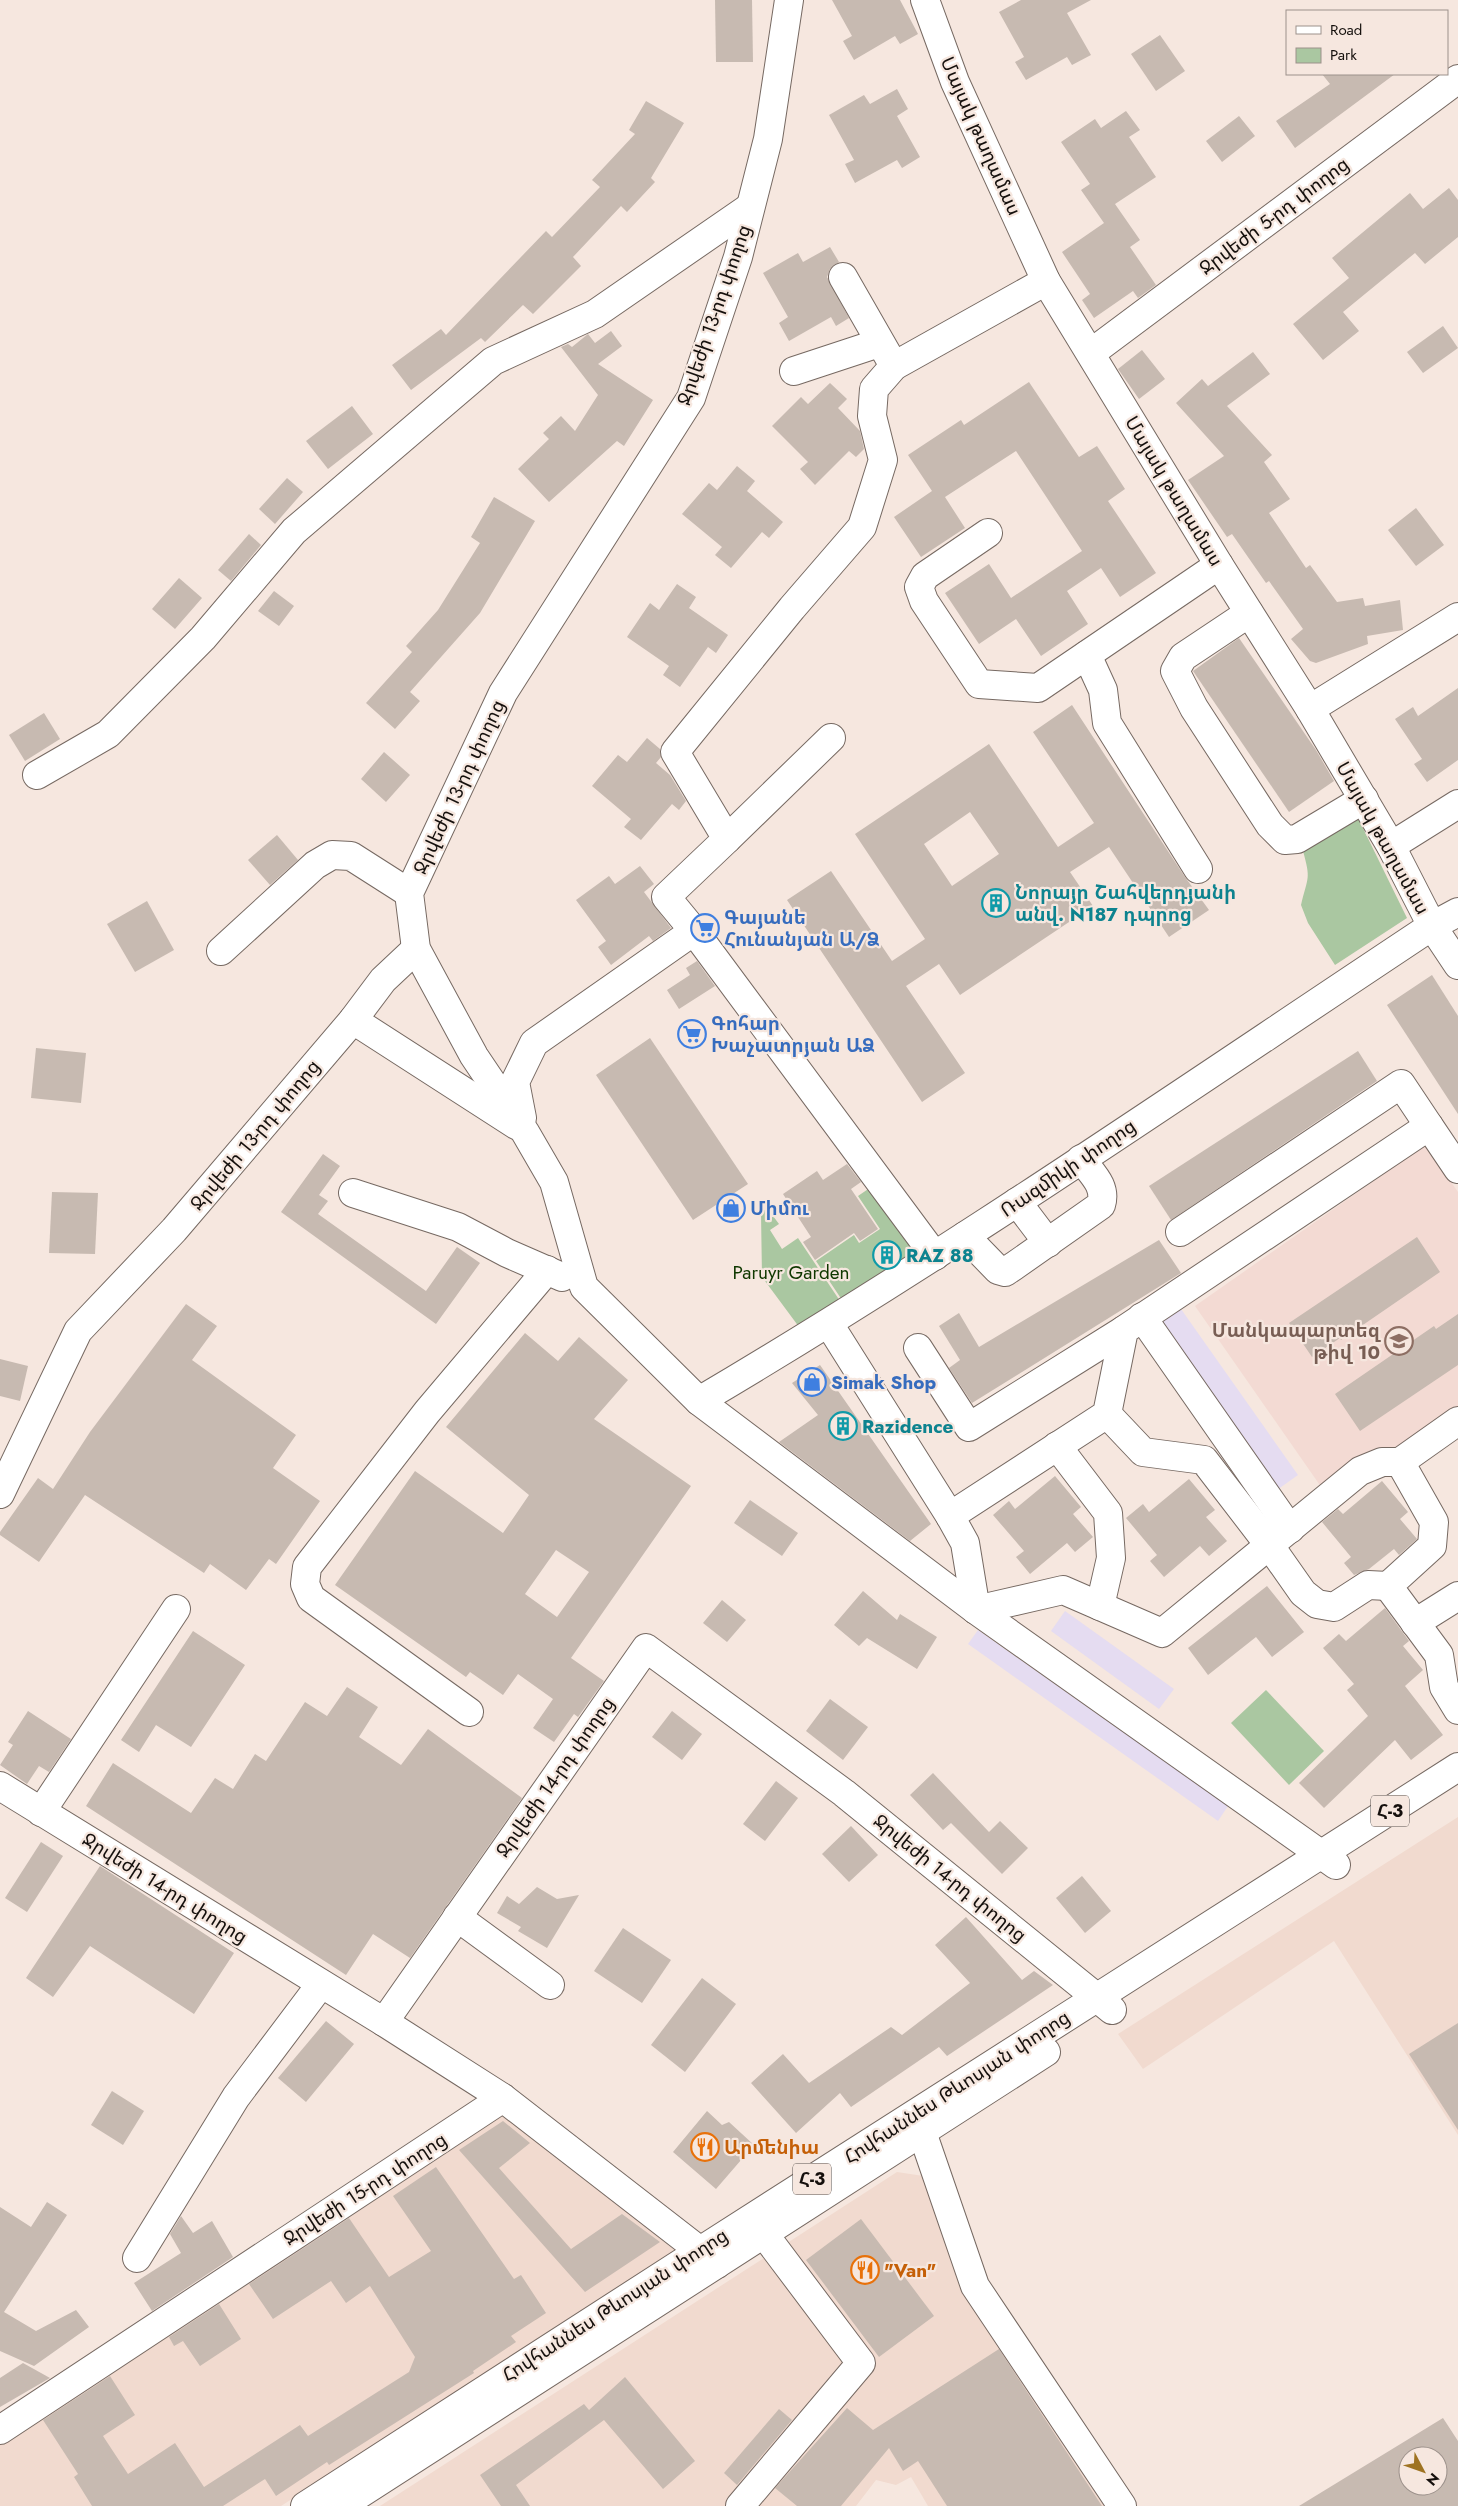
<svg xmlns="http://www.w3.org/2000/svg" width="1458" height="2506" viewBox="0 0 1458 2506" font-family="Jost,'Noto Sans Armenian',sans-serif">
	<style>
		.built { fill: #f1dacf }
		.industrial { fill: #e5dcf1 }
		.education { fill: #f3dad3 }
		.green { fill: #aac7a1 }
		.building { fill: #c7bab1; fill-rule: evenodd }
		.lines { fill: none; stroke-linecap: round; stroke-linejoin: round }
		.minor-casing { stroke: #766962; stroke-width: 30 }
		.major-casing { stroke: #766962; stroke-width: 30 }
		.minor { stroke: #fff; stroke-width: 28 }
		.major { stroke: #fff; stroke-width: 28 }
		.labels { text-anchor: middle; dominant-baseline: central; stroke-width: 4.5; stroke-linejoin: round; paint-order: stroke }
		.shield { fill: #f6e7df; stroke: #58504c; stroke-width: 1 }
		.shield-label { font-size: 18px; font-weight: bold; fill: #15100d }
		.street-label { font-size: 19px; fill: #15100d; stroke: #f6e7df }
		.culture-label { font-size: 19px; font-weight: bold; fill: #0d838f; stroke: #f6e7df; text-anchor: start }
		.shop-label { font-size: 19px; font-weight: bold; fill: #366cbe; stroke: #f6e7df; text-anchor: start }
		.park-label { font-size: 19px; fill: #103800; stroke: #f6e7df }
		.education-label { font-size: 19px; font-weight: bold; fill: #785e54; stroke: #f6e7df; text-anchor: end }
		.food-label { font-size: 19px; font-weight: bold; fill: #c56008; stroke: #f6e7df; text-anchor: start }
	</style>
	<rect width="100%" height="100%" fill="#f6e7df"/>
	<g class="built">
		<path d="M1458 1817V2135L1334 1941 1143 2069 1118 2034Z"/>
		<path d="M487 2098 677 2252 281 2506H0V2419Z"/>
		<path d="M897 2172 930 2177 1108 2506H928L911 2477 896 2485 876 2480 856 2506H380Z"/>
	</g>
	<g class="industrial">
		<path d="M1181 1309 1298 1475 1277 1490 1159 1324Z"/>
		<path d="M1065 1611 1174 1689 1159 1709 1051 1631Z"/>
		<path d="M978 1630 1228 1806 1218 1821 968 1644Z"/>
	</g>
	<path class="education" d="M1425 1145 1458 1192V1416L1333 1504 1195 1306Z"/>
	<g class="green">
		<path d="M1358 818 1407 918 1335 965 1308 923 1301 905C1308 876 1311 880 1303 851Z"/>
		<path d="M877 1183 931 1256 848 1309 816 1261 854 1235 859 1243 880 1229 858 1196Z"/>
		<path d="M767 1208 779 1224 770 1230 782 1249 798 1238 846 1310 805 1335 762 1277 761 1213Z"/>
		<path d="M1266 1690 1324 1751 1289 1785 1231 1723Z"/>
	</g>
	<g class="building">
		<path d="M715 0H752L753 62H716Z"/>
		<path d="M832 0H900L918 34 900 44 895 36 854 60 843 41 852 36Z"/>
		<path d="M1021 0H1091L1067 13 1091 55 1072 65 1067 57 1026 80 1015 62 1024 57 999 12Z"/>
		<path d="M1160 35 1185 71 1156 91 1131 54Z"/>
		<path d="M1322 74H1395L1295 148 1276 121 1330 84Z"/>
		<path d="M897 89 908 109 897 116 920 157 902 168 897 160 855 183 845 164 854 160 829 115 864 95 870 104Z"/>
		<path d="M646 101 684 123 651 178 655 182 627 212 621 206 573 257 581 266 533 314 523 305 485 342 481 338 411 390 392 365 441 329 446 335 546 231 552 237 600 187 592 180 635 134 629 130Z"/>
		<path d="M1126 111 1140 130 1129 137 1156 177 1115 204 1140 240 1130 247 1156 285 1138 298 1133 291 1094 318 1082 300 1090 294 1062 252 1104 223 1081 190 1090 184 1061 142 1095 119 1101 128Z"/>
		<path d="M1239 116 1255 136 1222 162 1206 141Z"/>
		<path d="M1449 188 1458 200V237L1425 264 1415 253 1343 312 1359 331 1323 360 1293 324 1349 278 1332 258 1410 193 1423 209Z"/>
		<path d="M830 247 839 262 830 269 827 277 849 318 836 326 831 317 789 341 779 323 788 317 763 273 798 253 803 262Z"/>
		<path d="M1443 326 1458 348 1423 373 1407 352Z"/>
		<path d="M611 331 622 346 598 364 653 400 624 446 617 441 549 502 518 469 549 439 543 433 561 416 575 431 598 395 561 347 568 344 572 347 588 334 595 343Z"/>
		<path d="M1142 350 1165 379 1139 399 1118 369Z"/>
		<path d="M1253 352 1270 374 1227 406 1272 455 1264 462 1290 499 1269 513 1306 568 1310 565 1337 602 1363 598 1365 606 1400 600 1403 630 1367 636 1368 644 1316 663 1310 661 1291 639 1303 629 1269 581 1266 583 1232 534 1227 537 1188 480 1224 456 1176 403 1202 379 1208 386Z"/>
		<path d="M1029 382 1079 457 1097 446 1125 489 1108 501 1156 573 1120 597 1101 568 1067 591 1088 624 1041 656 1016 619 979 644 945 593 989 564 1011 598 1082 551 1016 451 945 497 965 528 921 557 894 517 932 491 908 455 961 420 964 425Z"/>
		<path d="M830 383 847 399 838 408 860 431 864 449 856 457 849 451 815 485 800 469 808 462 772 426 801 397 808 404Z"/>
		<path d="M352 406 373 434 328 469 306 441Z"/>
		<path d="M737 466 755 481 747 491 783 522 769 538 762 532 731 568 715 555 722 547 682 514 709 483 717 490Z"/>
		<path d="M287 478 303 492 275 524 259 509Z"/>
		<path d="M494 497 535 521 480 613 410 692 420 701 395 729 366 703 412 652 406 646 438 610 480 543 471 537Z"/>
		<path d="M1416 508 1444 545 1416 566 1388 530Z"/>
		<path d="M249 534 261 545 231 581 218 570Z"/>
		<path d="M179 578 202 598 175 629 152 609Z"/>
		<path d="M677 584 696 597 689 608 728 635 716 653 708 647 680 687 663 675 669 666 627 637 650 603 659 610Z"/>
		<path d="M274 591 294 606 279 626 258 611Z"/>
		<path d="M1239 638 1316 750 1334 781 1289 812 1193 671Z"/>
		<path d="M1458 688V760L1427 782 1414 764 1422 759 1395 719 1413 707 1418 716Z"/>
		<path d="M1072 705 1185 877 1209 910 1169 937 1109 847 1070 872 1093 906 960 995 939 964 906 986 965 1073 922 1102 787 900 831 871 892 961 925 939 855 834 989 744 1058 847 1094 823 1033 732ZM970 812 999 854 952 886 924 844Z"/>
		<path d="M44 713 60 739 25 761 9 735Z"/>
		<path d="M647 738 660 749 661 757 656 763 670 775 686 801 679 810 672 804 641 840 624 827 631 819 592 786 618 755 627 762Z"/>
		<path d="M384 752 410 775 386 802 361 779Z"/>
		<path d="M277 835 298 860 270 885 248 860Z"/>
		<path d="M640 866 654 884 644 892 671 928 653 941 649 936 611 965 598 947 606 941 576 900 609 876 615 884Z"/>
		<path d="M147 901 174 950 135 972 107 924Z"/>
		<path d="M697 961 715 986 679 1009 667 990 690 975 686 968Z"/>
		<path d="M1432 975 1458 1016V1114L1387 1005Z"/>
		<path d="M650 1038 748 1184 693 1220 596 1075Z"/>
		<path d="M36 1048 86 1053 81 1103 31 1098Z"/>
		<path d="M1358 1051 1377 1081 1171 1220 1149 1186Z"/>
		<path d="M323 1154 340 1166 319 1195 328 1201 318 1214 426 1291 457 1247 480 1263 436 1324 281 1212Z"/>
		<path d="M847 1164 861 1182 851 1189 878 1229 860 1241 854 1233 815 1260 803 1242 811 1237 783 1194 817 1171 823 1180Z"/>
		<path d="M52 1192 98 1193 95 1254 49 1253Z"/>
		<path d="M1417 1237 1440 1272 1341 1340 1340 1338 1312 1357 1289 1323Z"/>
		<path d="M1159 1240 1181 1273 972 1403 949 1368 960 1360 939 1326 959 1313 979 1347Z"/>
		<path d="M186 1304 217 1326 192 1360 296 1435 273 1468 320 1501 276 1564 269 1559 246 1590 210 1564 204 1573 85 1495 39 1562 0 1535V1532L38 1478 53 1489 90 1432Z"/>
		<path d="M1458 1314V1365L1360 1431 1335 1394 1434 1326 1436 1329Z"/>
		<path d="M525 1333 558 1361 579 1337 628 1380 594 1419 691 1486 571 1658 604 1681 578 1717 574 1714 554 1742 533 1728 553 1699 518 1674 503 1695 470 1672 466 1677 335 1585 415 1471 503 1533 529 1495 446 1427ZM556 1550 589 1572 557 1617 525 1594Z"/>
		<path d="M0 1359 28 1366 20 1401 0 1396Z"/>
		<path d="M820 1365 931 1524 910 1541 779 1442 818 1415 792 1383Z"/>
		<path d="M1055 1476 1081 1507 1073 1514 1093 1537 1075 1552 1067 1543 1030 1574 1016 1557 1024 1551 993 1515 1009 1501 1015 1509Z"/>
		<path d="M1189 1479 1215 1510 1206 1517 1227 1541 1209 1556 1200 1546 1164 1577 1150 1561 1157 1555 1126 1518 1143 1504 1149 1512Z"/>
		<path d="M1382 1481 1408 1512 1400 1519 1417 1539 1399 1555 1394 1549 1369 1569 1354 1575 1344 1563 1351 1557 1322 1522 1338 1509 1343 1514Z"/>
		<path d="M750 1500 798 1533 782 1556 734 1523Z"/>
		<path d="M1267 1586 1304 1632 1272 1657 1256 1637 1208 1675 1188 1648Z"/>
		<path d="M863 1591 897 1620 900 1614 937 1637 917 1669 867 1638 859 1646 834 1625Z"/>
		<path d="M722 1600 746 1620 727 1642 703 1623Z"/>
		<path d="M1385 1608 1409 1641 1403 1646 1423 1670 1405 1686 1443 1735 1411 1760 1395 1740 1324 1808 1299 1783 1368 1716 1347 1690 1354 1684 1323 1648 1339 1634 1346 1641Z"/>
		<path d="M193 1631 245 1665 191 1747 156 1725 139 1752 121 1740Z"/>
		<path d="M347 1687 378 1707 359 1737 401 1765 428 1729 522 1798 410 1958 373 1934 346 1975 86 1806 113 1763 191 1813 215 1778 233 1789 255 1754 266 1761 305 1702 327 1716Z"/>
		<path d="M830 1699 868 1727 843 1760 806 1731Z"/>
		<path d="M28 1711 71 1739 49 1772 39 1766 27 1784 0 1765 13 1745 8 1742Z"/>
		<path d="M672 1711 702 1734 682 1760 652 1737Z"/>
		<path d="M933 1773 989 1832 1000 1821 1028 1848 1002 1874 951 1823 943 1830 910 1795Z"/>
		<path d="M776 1781 798 1798 765 1841 743 1824Z"/>
		<path d="M851 1826 878 1855 849 1882 822 1854Z"/>
		<path d="M41 1842 63 1856 27 1912 5 1898Z"/>
		<path d="M100 1866 234 1953 194 2014 90 1946 53 1997 26 1978Z"/>
		<path d="M1082 1876 1111 1911 1085 1933 1056 1898Z"/>
		<path d="M537 1887 557 1899 579 1895 547 1948 518 1931 521 1927 497 1913 507 1896 519 1904Z"/>
		<path d="M966 1917 1022 1980 1034 1971 1053 1985 947 2056 939 2047 851 2107 840 2093 796 2133 751 2083 783 2054 809 2083 891 2027 902 2035 970 1983 935 1945Z"/>
		<path d="M623 1928 671 1960 642 2003 594 1971Z"/>
		<path d="M702 1978 736 2004 685 2072 651 2045Z"/>
		<path d="M326 2021 354 2044 306 2102 278 2078Z"/>
		<path d="M1458 2023V2130L1409 2054Z"/>
		<path d="M112 2091 144 2111 123 2145 91 2125Z"/>
		<path d="M707 2111 722 2125 729 2122 754 2145 716 2189 673 2152Z"/>
		<path d="M503 2121 530 2143 499 2168 571 2249 622 2214 660 2242 585 2292 459 2150Z"/>
		<path d="M436 2167 514 2279 521 2275 546 2313 511 2336 516 2342 473 2371 474 2373 329 2465 327 2462 276 2496 265 2479 223 2506H92L74 2477 78 2474 43 2420 110 2376 135 2415 103 2436 128 2474 175 2443 204 2487 300 2425 308 2436 409 2372 415 2357 370 2286 346 2303 331 2281 273 2319 249 2284 349 2218 389 2277 431 2251 393 2196Z"/>
		<path d="M47 2202 67 2215 4 2312 36 2331 76 2310 89 2327 34 2366 0 2351V2207L31 2227Z"/>
		<path d="M181 2216 193 2233 212 2221 233 2257 152 2311 134 2283 181 2253 170 2234Z"/>
		<path d="M861 2219 934 2316 879 2357 806 2260Z"/>
		<path d="M219 2304 241 2339 200 2366 183 2341 174 2346 169 2337Z"/>
		<path d="M999 2349 1102 2506H947L918 2461 903 2471 889 2448 841 2506H797L775 2488 847 2408 873 2430Z"/>
		<path d="M23 2363 50 2378 0 2407V2378Z"/>
		<path d="M625 2377 695 2461 663 2489 604 2420 516 2485 530 2506H501L480 2475 584 2404 589 2410Z"/>
		<path d="M779 2409 792 2420 737 2485 724 2473Z"/>
		<path d="M1443 2418 1458 2441V2506H1299ZM1408 2456H1438V2486H1408Z"/>
	</g>
	<g class="lines">
		<defs>
			<g id="minor">
				<path d="M789 0 768 139 738 257 691 398 503 693 409 893 416 949 474 1056 525 1132 554 1182 584 1287 699 1401 976 1610 1336 1865"/>
				<path d="M925 0 955 82 1046 281 1219 565 1310 709 1391 846 1432 926 1458 965"/>
				<path d="M843 277 894 366"/>
				<path d="M1091 353 1458 79"/>
				<path d="M794 371 879 343"/>
				<path d="M988 533 925 576 919 587 924 601 979 684 1038 688 1219 565"/>
				<path d="M1249 613 1183 657 1175 671 1194 708 1270 825 1285 840 1297 839 1364 799"/>
				<path d="M1087 655 1103 690 1107 723 1198 869"/>
				<path d="M1310 709 1458 617"/>
				<path d="M37 775 108 734 203 638 294 531 493 361 595 314 750 207"/>
				<path d="M727 839 831 738"/>
				<path d="M1391 846 1458 804"/>
				<path d="M694 931 935 1256"/>
				<path d="M221 951 315 865 332 855 351 856 409 893"/>
				<path d="M353 1020 516 1125"/>
				<path d="M522 1118 515 1082 534 1043 694 931 666 897 727 839 675 752 792 608 862 527 883 460 872 416 874 389 894 366 1046 281"/>
				<path d="M353 1193 458 1227 507 1253 562 1277"/>
				<path d="M1017 1202 1048 1243"/>
				<path d="M1180 1232 1401 1084 1429 1126"/>
				<path d="M965 1236 998 1270 1005 1272 1014 1266 1101 1205C1107 1186 1092 1174 1081 1159"/>
				<path d="M1142 1317 1290 1529"/>
				<path d="M829 1324 950 1516 965 1543 976 1610"/>
				<path d="M918 1348 969 1427 1124 1330"/>
				<path d="M699 1401C950 1253 1189 1087 1432 926L1458 912"/>
				<path d="M1107 1414 1143 1452 1204 1460 1270 1546 1303 1593 1317 1604 1334 1607 1368 1585 1388 1586"/>
				<path d="M1057 1446 1108 1513 1111 1558 1100 1606"/>
				<path d="M1400 1462 1458 1421"/>
				<path d="M0 1494 78 1331 174 1230 353 1020 383 980 416 949"/>
				<path d="M950 1516 1107 1414 1124 1330 1429 1126 1458 1169"/>
				<path d="M976 1610 1063 1590 1162 1633 1360 1471 1382 1462H1400L1434 1522 1432 1546 1388 1586 1439 1655 1444 1687 1458 1710"/>
				<path d="M1415 1623 1458 1596"/>
				<path d="M469 1712 311 1598 305 1584 307 1567 427 1412 547 1270"/>
				<path d="M0 1786 384 2022 646 1648 844 1793 1112 2010"/>
				<path d="M41 1812 176 1609"/>
				<path d="M457 1917 550 1985"/>
				<path d="M384 2022 503 2098 717 2264"/>
				<path d="M922 2132 975 2286 1122 2506"/>
				<path d="M137 2258 236 2097 321 1984"/>
				<path d="M0 2430 503 2098"/>
				<path d="M740 2506 861 2363 764 2234"/>
			</g>
			<g id="major">
				<path d="M305 2506 700 2251 1458 1767"/>
				<path d="M341 2506 1046 2052"/>
			</g>
		</defs>
		<use href="#minor" class="minor-casing"/>
		<use href="#major" class="major-casing"/>
		<use href="#minor" class="minor"/>
		<use href="#major" class="major"/>
	</g>
	<defs>
		<symbol id="building-ring" viewBox="-11 -11 22 22"><circle r="9.5" fill="#f6e7df" stroke="#0f9aa8" stroke-width="1.5"/><path d="M-4-6H4V6H1V3H-1V6H-4ZM-2.5-4.3h1.7v1.8h-1.7ZM.8-4.3h1.7v1.8H.8ZM-2.5-1h1.7V.8h-1.7ZM.8-1h1.7V.8H.8Z" fill="#0f9aa8"/></symbol>
		<symbol id="supermarket-ring" viewBox="-11 -11 22 22"><circle r="9.5" fill="#f6e7df" stroke="#3f7fe0" stroke-width="1.5"/><path d="M-6-5.5h2.5l.6 2H6L4.5 2H-2.5L-4.4-4H-6ZM-1.5 3.2a1.3 1.3 0 1 0 .1 0ZM3 3.2a1.3 1.3 0 1 0 .1 0Z" fill="#3f7fe0"/></symbol>
		<symbol id="shop-ring" viewBox="-11 -11 22 22"><circle r="9.5" fill="#f6e7df" stroke="#3f7fe0" stroke-width="1.5"/><path d="M-5-2.5h2.3a2.7 3.5 0 0 1 5.4 0H5L5.5 6h-11ZM-1.5-2.5h3a1.5 2.3 0 0 0-3 0Z" fill="#3f7fe0"/></symbol>
		<symbol id="school-ring" viewBox="-11 -11 22 22"><circle r="9.5" fill="#f6e7df" stroke="#8d6e63" stroke-width="1.5"/><path d="M0-5L7-2L0 1L-7-2ZM-4 1L0 2.5L4 1V4Q0 6-4 4Z" fill="#8d6e63"/></symbol>
		<symbol id="restaurant-ring" viewBox="-11 -11 22 22"><circle r="9.5" fill="#f6e7df" stroke="#e8710a" stroke-width="1.5"/><path d="M-5-6h1v4h1v-4h1v4h1v-4h1v5L-1.5 .5V6h-2V.5L-5-1ZM5-6V6H3V1.5H1.5Q1.5-4 5-6Z" fill="#e8710a"/></symbol>
	</defs>
	<g fill-rule="evenodd">
		<use href="#building-ring" x="980" y="887" width="32" height="32"/>
		<use href="#supermarket-ring" x="689" y="912" width="32" height="32"/>
		<use href="#supermarket-ring" x="676" y="1018" width="32" height="32"/>
		<use href="#shop-ring" x="715" y="1192" width="32" height="32"/>
		<use href="#building-ring" x="871" y="1239" width="32" height="32"/>
		<use href="#school-ring" x="1383" y="1325" width="32" height="32"/>
		<use href="#shop-ring" x="796" y="1366" width="32" height="32"/>
		<use href="#building-ring" x="827" y="1410" width="32" height="32"/>
		<use href="#restaurant-ring" x="689" y="2131" width="32" height="32"/>
		<use href="#restaurant-ring" x="849" y="2254" width="32" height="32"/>
	</g>
	<g class="labels">
		<g class="shield">
			<rect x="1371" y="1795.5" width="38" height="31" rx="4"/>
			<rect x="793" y="2163.5" width="38" height="31" rx="4"/>
		</g>
		<g class="shield-label">
			<text x="1390" y="1811">Հ-3</text>
			<text x="812" y="2179">Հ-3</text>
		</g>
		<g class="street-label">
			<text transform="translate(981 136) rotate(66)">Մայակ թաղամաս</text>
			<text transform="translate(1274 216) rotate(-37)">Ջրվեժի 5-րդ փողոց</text>
			<text transform="translate(714 315) rotate(-71)">Ջրվեժի 13-րդ փողոց</text>
			<text transform="translate(1174 491) rotate(59)">Մայակ թաղամաս</text>
			<text transform="translate(459 787) rotate(-65)">Ջրվեժի 13-րդ փողոց</text>
			<text transform="translate(1383 838) rotate(61)">Մայակ թաղամաս</text>
			<text transform="translate(255 1135) rotate(-50)">Ջրվեժի 13-րդ փողոց</text>
			<text transform="translate(1068 1168) rotate(-34)">Ռազմիկի փողոց</text>
			<text transform="translate(555 1777) rotate(-55)">Ջրվեժի 14-րդ փողոց</text>
			<text transform="translate(950 1878) rotate(39)">Ջրվեժի 14-րդ փողոց</text>
			<text transform="translate(165 1888) rotate(32)">Ջրվեժի 14-րդ փողոց</text>
			<text transform="translate(957 2087) rotate(-33)">Հովհաննես Թևոսյան փողոց</text>
			<text transform="translate(365 2189) rotate(-33)">Ջրվեժի 15-րդ փողոց</text>
			<text transform="translate(615 2305) rotate(-33)">Հովհաննես Թևոսյան փողոց</text>
		</g>
		<g class="culture-label">
			<text x="1015" y="892">Նորայր Շահվերդյանի<tspan x="1015" dy="22">անվ. N187 դպրոց</tspan></text>
			<text x="906" y="1255">RAZ 88</text>
			<text x="862" y="1426">Razidence</text>
		</g>
		<g class="shop-label">
			<text x="724" y="917">Գայանե<tspan x="724" dy="22">Հունանյան Ա/Ձ</tspan></text>
			<text x="711" y="1023">Գոհար<tspan x="711" dy="22">Խաչատրյան ԱՁ</tspan></text>
			<text x="750" y="1208">Միմու</text>
			<text x="831" y="1382">Simak Shop</text>
		</g>
		<g class="park-label">
			<text x="791" y="1272">Paruyr Garden</text>
		</g>
		<g class="education-label">
			<text x="1380" y="1330">Մանկապարտեզ<tspan x="1380" dy="22">թիվ 10</tspan></text>
		</g>
		<g class="food-label">
			<text x="724" y="2147">Արմենիա</text>
			<text x="884" y="2270">"Van"</text>
		</g>
	</g>
	<rect x="1286" y="10" width="162" height="65" fill="#f6e7df" stroke="#9c918b"/>
	<rect x="1296" y="26" width="25" height="8" fill="#ffffff" stroke="#9c918b"/>
	<text x="1330" y="35" font-size="15" fill="#15100d">Road</text>
	<rect x="1296" y="48" width="25" height="15" fill="#aac7a1" stroke="#9c918b"/>
	<text x="1330" y="60" font-size="15" fill="#15100d">Park</text>
	<g transform="translate(1423 2471) rotate(131)"><circle r="24" fill="#f6e7df" stroke="#9c918b"/>
	<path d="M0-4L9 19L0 12L-9 19Z" fill="#9e7322"/>
	<text y="-8" font-size="14" font-weight="bold" text-anchor="middle" fill="#15100d">N</text>
	</g>
</svg>
